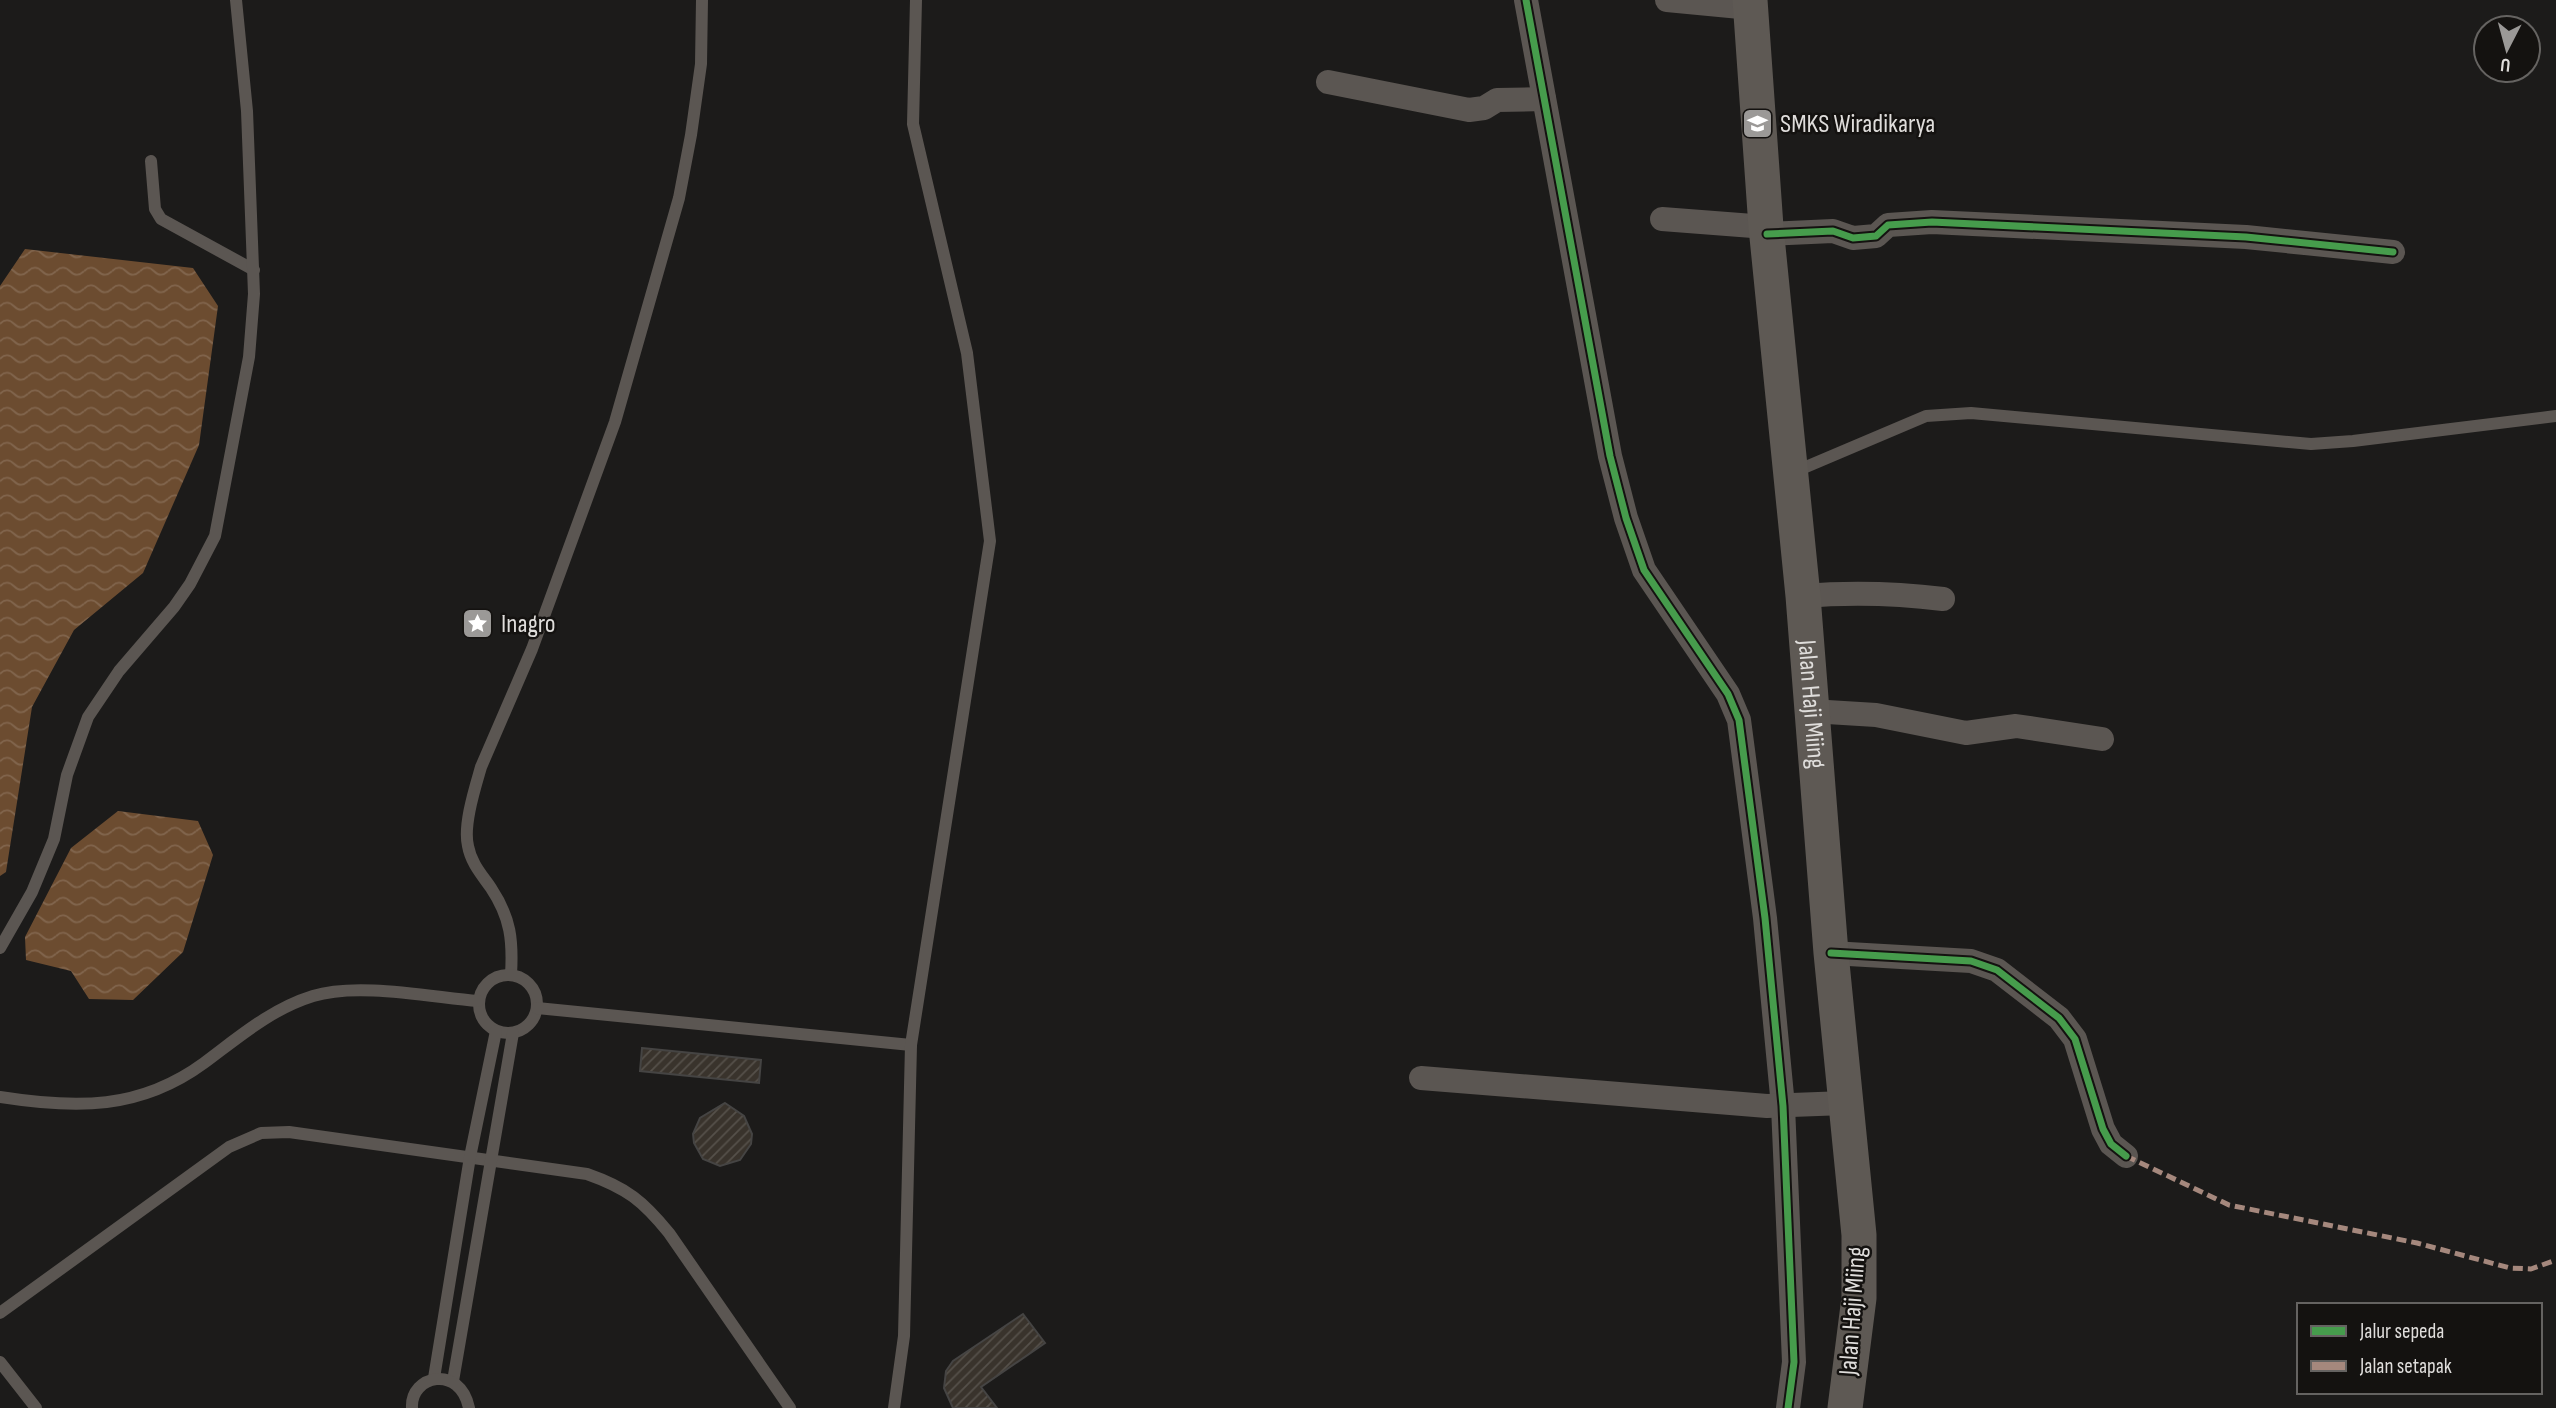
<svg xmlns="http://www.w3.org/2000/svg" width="2556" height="1408" viewBox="0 0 2556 1408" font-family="'Sofia Sans Condensed',sans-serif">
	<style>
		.water { fill: url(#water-waves) }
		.building { fill: url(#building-hatch); stroke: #454443; stroke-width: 2 }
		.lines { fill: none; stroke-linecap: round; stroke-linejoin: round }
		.lane { stroke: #5b5652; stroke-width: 12 }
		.street { stroke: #5b5652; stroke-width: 24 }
		.secondary { stroke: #5e5954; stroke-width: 35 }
		.quiet { stroke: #a5887d; stroke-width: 5; stroke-dasharray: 10 5; stroke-linecap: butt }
		.cycleway-casing { stroke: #141210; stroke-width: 11 }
		.cycleway { stroke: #469c4c; stroke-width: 7 }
		.labels { text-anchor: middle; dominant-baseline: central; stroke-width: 5; stroke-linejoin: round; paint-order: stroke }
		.poi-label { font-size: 26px; fill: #dfdddb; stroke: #141210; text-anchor: start }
		.street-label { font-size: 26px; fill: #dfdddb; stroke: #141210 }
	</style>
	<defs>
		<pattern id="water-waves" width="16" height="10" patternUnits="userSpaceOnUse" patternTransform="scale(1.75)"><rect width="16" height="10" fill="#6c4c30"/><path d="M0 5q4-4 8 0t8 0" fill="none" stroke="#81654d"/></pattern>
		<pattern id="building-hatch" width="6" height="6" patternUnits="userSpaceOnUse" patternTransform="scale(1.75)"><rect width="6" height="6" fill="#39332c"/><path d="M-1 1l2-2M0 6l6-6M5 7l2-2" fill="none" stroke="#55504a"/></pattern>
	</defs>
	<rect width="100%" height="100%" fill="#1c1b1a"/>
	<g class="water">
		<path d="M25 249 193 268 218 306 199 445 143 573 74 630 32 707 6 872 0 876V286Z"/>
		<path d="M118 811 198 821 213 855 183 952 133 1000 89 999 71 971 26 960 25 937 71 848Z"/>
	</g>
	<g class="building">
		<path d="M642 1048 761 1060 759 1083 640 1071Z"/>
		<path d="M725 1103 744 1116 752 1134 751 1144 740 1160 720 1166 703 1159 694 1143 693 1134 700 1118Z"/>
		<path d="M1023 1314 1045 1343 981 1387 997 1408H953L944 1388 946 1371 953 1361Z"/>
	</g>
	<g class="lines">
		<g class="lane">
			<path d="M151 161 155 209 161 219 254 270"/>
			<path d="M1794 472 1926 416 1971 413 2311 444 2353 441 2556 416"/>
			<path d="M0 948 32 892 54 839 67 775 88 717 119 671 174 607 190 584 215 536 249 357 254 294 247 111 236 0"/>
			<path d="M511 975C513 941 511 918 491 888 482 875 471 863 468 846 463 825 475 788 481 767L532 649 615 422 679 198 691 135 701 64 702 0"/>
			<circle cx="508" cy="1004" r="29"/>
			<path d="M537 1008 911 1045"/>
			<path d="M0 1097C76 1109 140 1110 204 1063 239 1037 271 1009 313 996 357 982 431 997 478 1001"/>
			<path d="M0 1313 229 1147 261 1133 289 1132 587 1174C627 1188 643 1201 669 1233L790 1408"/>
			<path d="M0 1362 36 1408"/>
			<path d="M434 1378 470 1157 496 1031"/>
			<path d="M453 1381 513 1033"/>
			<path d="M412 1408C410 1375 460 1364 469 1408"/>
			<path d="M894 1408 904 1336 911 1045 990 541 967 353 913 124 916 0"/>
		</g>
		<g class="street">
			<path d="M1526 0 1610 456 1626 518 1644 570 1728 694 1739 720 1765 918 1783 1106 1794 1362 1788 1408"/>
			<path d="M1667 0 1751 8"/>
			<path d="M1328 82 1469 110 1484 108 1497 100 1544 99"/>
			<path d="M1662 219 1766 227"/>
			<path d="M1767 234 1833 231 1853 238 1876 236 1888 225 1932 222 2246 237 2393 252"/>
			<path d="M1803 596C1851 592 1894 593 1943 599"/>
			<path d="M1811 711 1876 715 1966 733 2016 726 2102 739"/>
			<path d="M1831 953 1971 961 1997 970 2059 1018 2075 1039 2103 1129 2111 1144 2126 1156"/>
			<path d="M1421 1078 1767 1106 1845 1103"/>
		</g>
		<path class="secondary" id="s1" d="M1750 0 1766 227 1803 596 1831 953 1859 1235V1298L1845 1408"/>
		<path class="quiet" d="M2126 1156 2229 1205 2417 1243 2510 1268 2531 1269 2556 1260"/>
		<defs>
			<g id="cycleway">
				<path d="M1526 0 1610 456 1626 518 1644 570 1728 694 1739 720 1765 918 1783 1106 1794 1362 1788 1408"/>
				<path d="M1767 234 1833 231 1853 238 1876 236 1888 225 1932 222 2246 237 2393 252"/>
				<path d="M1831 953 1971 961 1997 970 2059 1018 2075 1039 2103 1129 2111 1144 2126 1156"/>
			</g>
		</defs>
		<use href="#cycleway" class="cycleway-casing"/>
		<use href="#cycleway" class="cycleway"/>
	</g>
	<defs>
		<symbol id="school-square" viewBox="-11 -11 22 22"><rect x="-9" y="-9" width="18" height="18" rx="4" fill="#9b9997" stroke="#141210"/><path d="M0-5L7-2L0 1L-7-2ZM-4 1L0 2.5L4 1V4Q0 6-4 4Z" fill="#fff"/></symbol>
		<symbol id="sight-square" viewBox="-11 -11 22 22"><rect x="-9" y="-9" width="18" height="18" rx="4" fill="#9b9997" stroke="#141210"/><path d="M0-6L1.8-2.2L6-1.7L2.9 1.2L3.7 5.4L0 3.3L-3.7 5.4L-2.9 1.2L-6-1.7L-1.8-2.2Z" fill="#fff"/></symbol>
	</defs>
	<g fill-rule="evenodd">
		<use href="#school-square" x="1740" y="106" width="35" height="35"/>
		<use href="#sight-square" x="460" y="606" width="35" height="35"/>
	</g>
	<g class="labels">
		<g class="poi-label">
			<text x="1780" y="124">SMKS Wiradikarya</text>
			<text x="501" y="624">Inagro</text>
		</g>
		<g class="street-label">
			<text stroke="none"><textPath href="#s1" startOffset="707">Jalan Haji Miing</textPath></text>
			<text transform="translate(1853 1311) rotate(-86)">Jalan Haji Miing</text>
		</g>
	</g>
	<rect x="2297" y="1303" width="245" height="91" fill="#141210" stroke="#656361" stroke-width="2"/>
	<rect x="2311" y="1326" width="35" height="10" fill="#469c4c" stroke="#656361" stroke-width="2"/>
	<text x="2360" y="1338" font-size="21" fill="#dfdddb">Jalur sepeda</text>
	<rect x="2311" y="1361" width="35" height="10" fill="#a5887d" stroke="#656361" stroke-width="2"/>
	<text x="2360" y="1373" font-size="21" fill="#dfdddb">Jalan setapak</text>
	<g transform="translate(2507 49) rotate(186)"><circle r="33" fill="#141210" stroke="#656361" stroke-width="2"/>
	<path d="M0-5L12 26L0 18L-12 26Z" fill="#9b9997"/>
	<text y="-10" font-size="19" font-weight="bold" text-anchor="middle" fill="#dfdddb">U</text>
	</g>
</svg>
